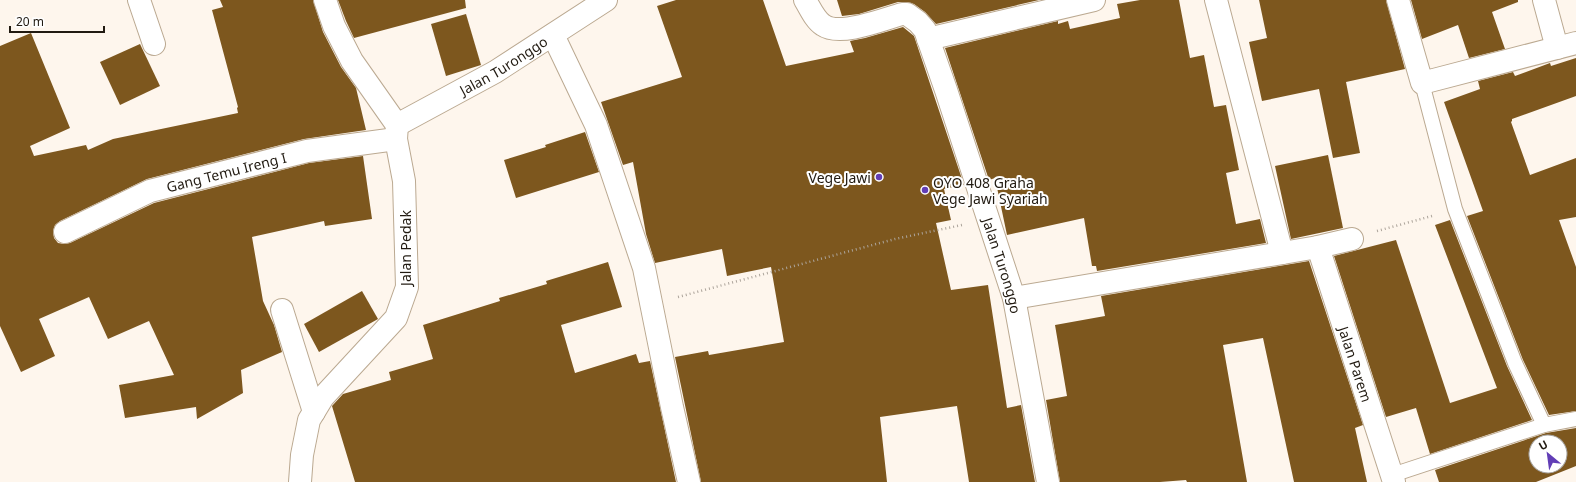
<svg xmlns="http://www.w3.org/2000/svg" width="1576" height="482" font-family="'Noto Sans',sans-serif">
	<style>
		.building { fill: #7d571e; fill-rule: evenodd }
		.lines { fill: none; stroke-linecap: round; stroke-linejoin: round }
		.service-casing { stroke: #bba991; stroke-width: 16 }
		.minor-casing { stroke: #bba991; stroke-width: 24 }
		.path { stroke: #aca49b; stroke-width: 2.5; stroke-dasharray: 1 3; stroke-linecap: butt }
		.service { stroke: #fff; stroke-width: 14 }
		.minor { stroke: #fff; stroke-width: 22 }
		.poi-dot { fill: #623eb6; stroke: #fff; stroke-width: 1.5 }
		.labels { text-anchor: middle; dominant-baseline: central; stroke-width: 4; stroke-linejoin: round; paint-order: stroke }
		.street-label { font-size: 14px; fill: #211a11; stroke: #fff }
		.poi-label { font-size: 14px; fill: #211a11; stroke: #fff; text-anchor: end }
	</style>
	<rect width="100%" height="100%" fill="#fef6ed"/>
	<g class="building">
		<path d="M 220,0 L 313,0 L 323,32 L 341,67 L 356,88 L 366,130 L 304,139 L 147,179 L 60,221 L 55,225 L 53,231 L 54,238 L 58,243 L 64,244 L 70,243 L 154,203 L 309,163 L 363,156 L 372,219 L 325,226 L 324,221 L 252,237 L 263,301 L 274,325 L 282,352 L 241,370 L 243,393 L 197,419 L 196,407 L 125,418 L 119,385 L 174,375 L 149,321 L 108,339 L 89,297 L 39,319 L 55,356 L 21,372 L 0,326 L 0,46 L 31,33 L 70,128 L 30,146 L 34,156 L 86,145 L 88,150 L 113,139 L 238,113 L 237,108 L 238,107 L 212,10 L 223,7 Z"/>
		<path d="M 338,0 L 465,0 L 466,8 L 354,38 L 346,21 Z"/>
		<path d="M 676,0 L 763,0 L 786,66 L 854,52 L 850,41 L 865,38 L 903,27 L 914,36 L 964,185 L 944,189 L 951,220 L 936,223 L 951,290 L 988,285 L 1007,408 L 1021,405 L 1035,482 L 969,482 L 957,406 L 880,417 L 887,482 L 701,482 L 675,357 L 708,351 L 709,355 L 784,342 L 771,267 L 727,276 L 722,249 L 655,263 L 646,234 L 633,162 L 623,165 L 601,102 L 682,77 L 657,6 Z"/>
		<path d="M 837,0 L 1039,0 L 936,24 L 925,12 L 914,4 L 907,2 L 898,2 L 859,14 L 842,16 Z"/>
		<path d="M 1140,0 L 1179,0 L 1190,58 L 1204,55 L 1214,107 L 1226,105 L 1239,170 L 1226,173 L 1236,224 L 1260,219 L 1266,243 L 1097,271 L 1096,266 L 1092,266 L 1084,218 L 1007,235 L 995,178 L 989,180 L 945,48 L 1058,21 L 1058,24 L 1068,21 L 1070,29 L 1120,18 L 1117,4 Z"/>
		<path d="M 1259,0 L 1386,0 L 1405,69 L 1346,82 L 1360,153 L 1333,158 L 1319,89 L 1262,101 L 1249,42 L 1267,38 Z"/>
		<path d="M 1411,0 L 1518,0 L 1518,2 L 1492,12 L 1505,49 L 1469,58 L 1458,25 L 1422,39 Z"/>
		<path d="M 466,14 L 481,65 L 446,76 L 431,24 Z"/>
		<path d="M 140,44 L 160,86 L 120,105 L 100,62 Z"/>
		<path d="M 1576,58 L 1576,96 L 1512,119 L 1512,121 L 1511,122 L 1530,175 L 1576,158 L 1576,217 L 1559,220 L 1576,267 L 1576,411 L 1549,415 L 1523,360 L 1467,216 L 1483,211 L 1444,102 L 1480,89 L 1478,81 L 1513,72 L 1515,76 L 1550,63 L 1551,66 Z"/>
		<path d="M 585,132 L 599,172 L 516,198 L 504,160 L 546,147 L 545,145 Z"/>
		<path d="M 1328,155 L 1343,228 L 1291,239 L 1275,166 Z"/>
		<path d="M 1450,220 L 1507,366 L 1532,420 L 1430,454 L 1416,408 L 1386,417 L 1334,256 L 1396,240 L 1450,403 L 1497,388 L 1435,225 Z"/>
		<path d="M 1309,261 L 1363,425 L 1355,428 L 1367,482 L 1294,482 L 1263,338 L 1223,345 L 1247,482 L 1187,482 L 1186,480 L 1160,482 L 1060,482 L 1046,400 L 1067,396 L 1055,325 L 1105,316 L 1101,296 Z"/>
		<path d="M 608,262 L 622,307 L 561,325 L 575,373 L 636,354 L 639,363 L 650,361 L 676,482 L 355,482 L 332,406 L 343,394 L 391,380 L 389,372 L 433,359 L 423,325 L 500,301 L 499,298 L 547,284 L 546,281 Z"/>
		<path d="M 362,291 L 378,319 L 319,352 L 304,324 Z"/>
		<path d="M 1576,428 L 1576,466 L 1536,482 L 1439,482 L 1435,470 L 1546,433 ZM 1536,442 L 1560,442 L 1560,466 L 1536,466 Z"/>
	</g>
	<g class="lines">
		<defs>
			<g id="service">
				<path d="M 1422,83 L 1455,209 L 1515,363 L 1544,425"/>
				<path d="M 1392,475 L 1544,425 L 1576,419"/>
			</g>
			<g id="minor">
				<path d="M 139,0 L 154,44"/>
				<path id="s1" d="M 805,0 C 810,8 815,20 823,25 C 840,37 884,19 902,14 L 907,14 L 918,22 L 925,30 L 946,90 L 1014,298 L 1048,482"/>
				<path d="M 1216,0 L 1282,253"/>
				<path d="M 1398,0 L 1422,83 L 1576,43"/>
				<path d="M 1544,0 L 1557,48"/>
				<path d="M 553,35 L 596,125 L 644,268 L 672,407 L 689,482"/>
				<path d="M 928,39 L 1094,0"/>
				<path id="s2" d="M 397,125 L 495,72 L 606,0"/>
				<path id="s3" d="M 65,232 L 150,191 L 307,151 L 396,139"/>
				<path id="s4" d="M 1318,247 L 1394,482"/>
				<path d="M 1014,298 L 1318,247 L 1352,239"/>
				<path d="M 282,310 L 314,412"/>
				<path d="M 300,482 L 302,455 L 309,420 L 323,397 L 396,318 L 407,287 L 404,181 L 396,139 L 397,125 L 352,61 L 334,26 L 325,0"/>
			</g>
		</defs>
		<use href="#service" class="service-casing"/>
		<use href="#minor" class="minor-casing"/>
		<g class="path">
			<path d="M 1377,231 L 1432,216"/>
			<path d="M 678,297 L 895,239 L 962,225"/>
		</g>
		<use href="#service" class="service"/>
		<use href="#minor" class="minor"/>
	</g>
	<g class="poi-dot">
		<circle cx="879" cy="177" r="4"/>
		<circle cx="925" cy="190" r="4"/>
	</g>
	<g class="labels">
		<g class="street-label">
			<text stroke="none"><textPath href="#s2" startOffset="122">Jalan Turonggo</textPath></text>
			<text stroke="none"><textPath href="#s3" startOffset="173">Gang Temu Ireng I</textPath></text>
			<text transform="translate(405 248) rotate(-90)">Jalan Pedak</text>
			<text stroke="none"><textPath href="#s1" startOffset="390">Jalan Turonggo</textPath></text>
			<text stroke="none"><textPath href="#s4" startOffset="123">Jalan Parem</textPath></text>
		</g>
		<g class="poi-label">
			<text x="871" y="177">Vege Jawi</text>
			<text x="933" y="182" text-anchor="start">OYO 408 Graha<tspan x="933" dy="16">Vege Jawi Syariah</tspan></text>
		</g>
	</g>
	<g transform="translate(1548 454) rotate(331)"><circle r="19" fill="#ffffff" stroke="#a6a3a0"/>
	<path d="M0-3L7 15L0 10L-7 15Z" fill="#623eb6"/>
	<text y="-6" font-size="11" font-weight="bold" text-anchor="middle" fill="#211a11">U</text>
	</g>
	<path d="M10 26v6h94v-6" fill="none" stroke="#211a11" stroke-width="2"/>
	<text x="16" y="26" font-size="12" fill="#211a11" stroke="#ffffff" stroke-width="3" paint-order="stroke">20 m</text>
</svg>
